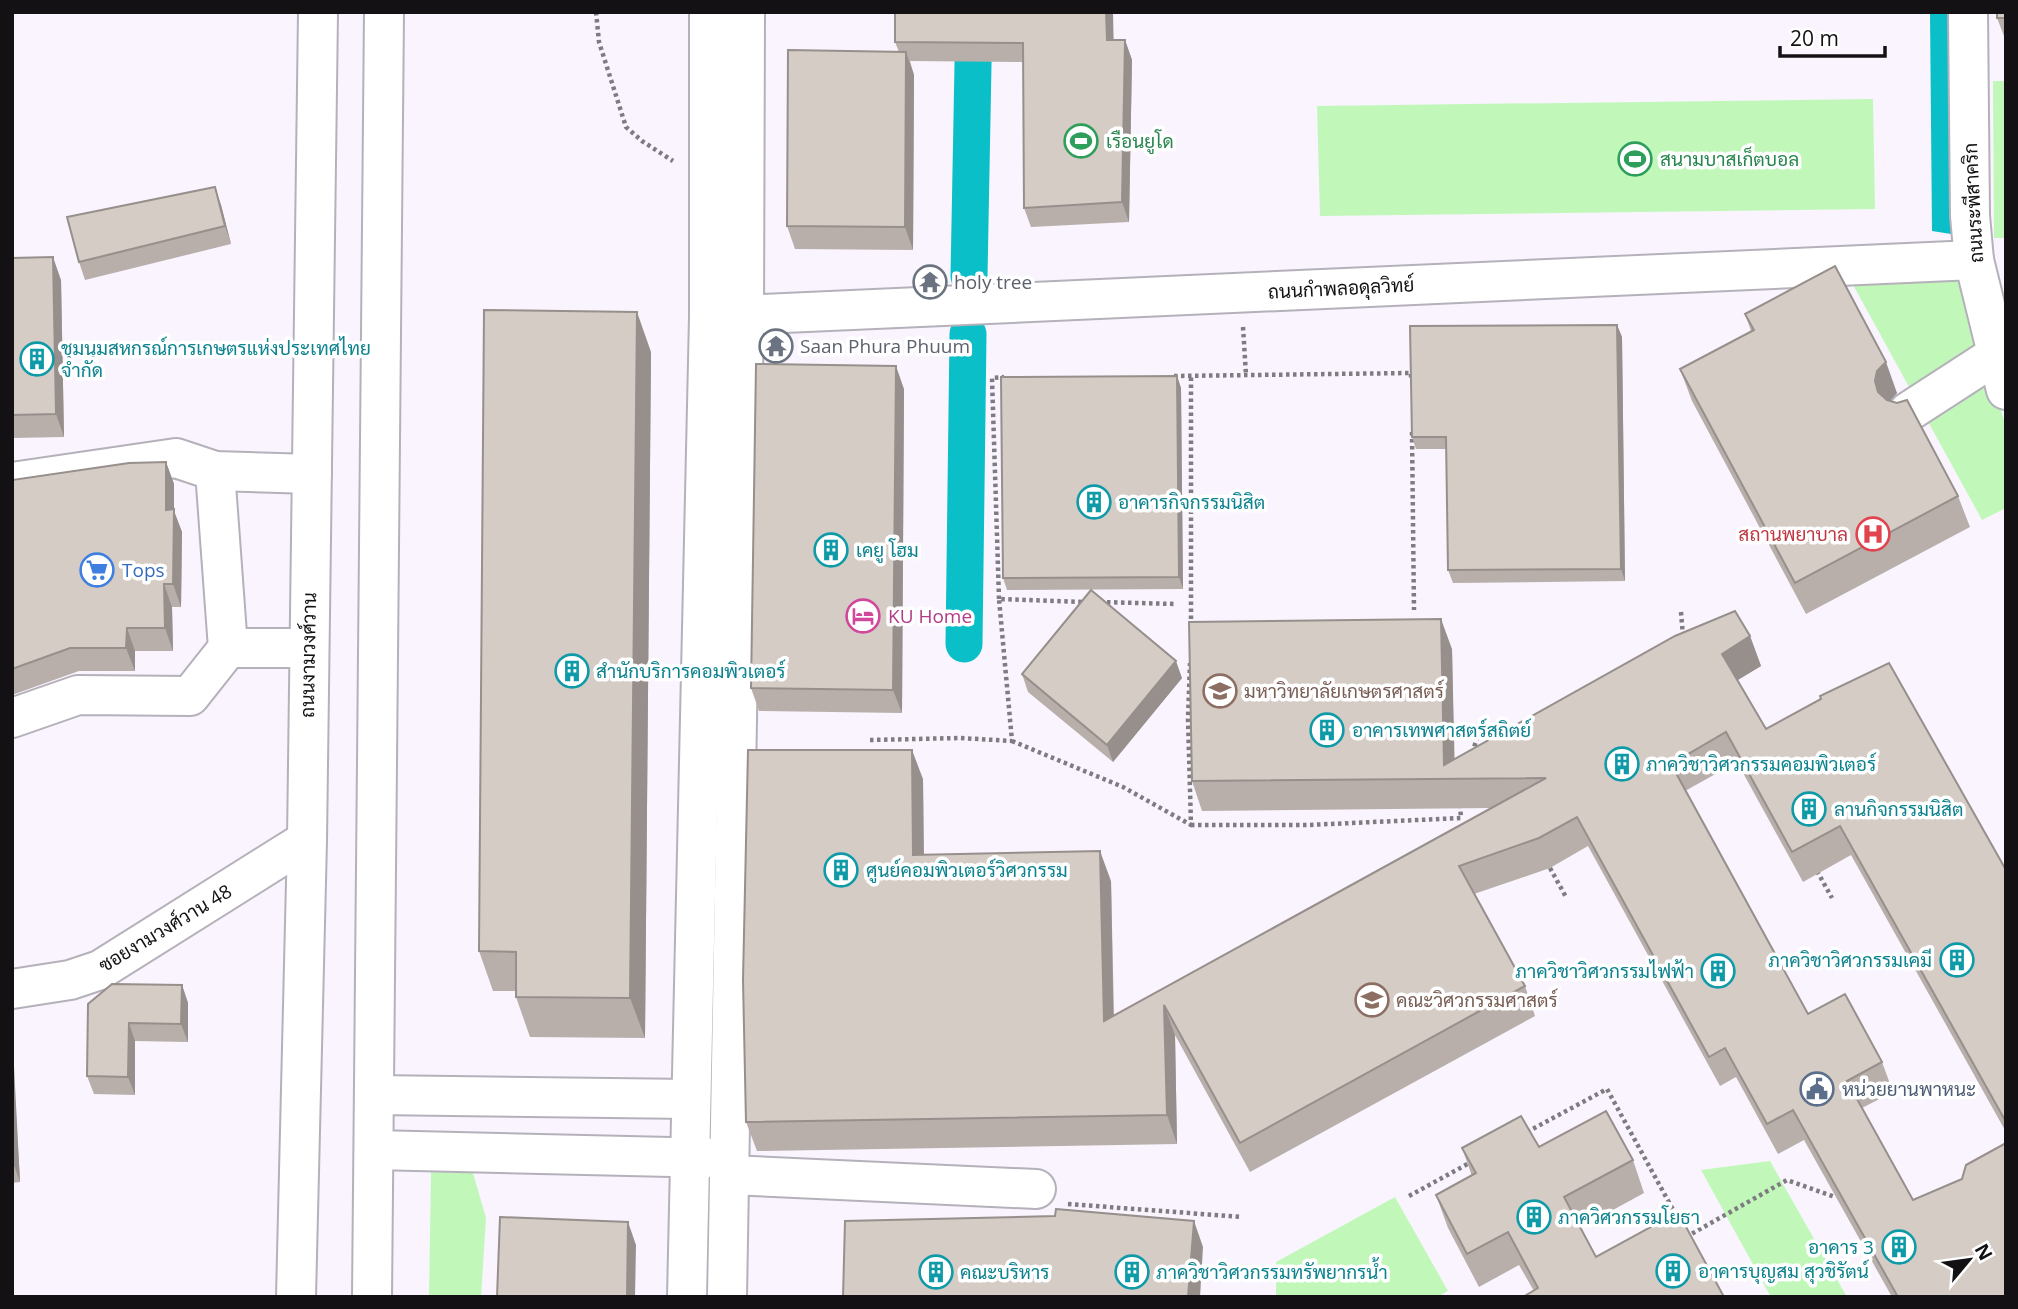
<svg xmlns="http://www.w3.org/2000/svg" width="2018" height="1309" font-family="'Open Sans',Sarabun,sans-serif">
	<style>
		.green { fill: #c1f8ba }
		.water { fill: #0abfc7 }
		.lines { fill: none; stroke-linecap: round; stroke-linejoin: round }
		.canal { stroke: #0abfc7; stroke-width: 37 }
		.minor-casing { stroke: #b5b1ba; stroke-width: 42 }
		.major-casing { stroke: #b5b1ba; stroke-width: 42 }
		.path { stroke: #7e7b81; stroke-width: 4.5; stroke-dasharray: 3.5 3.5; stroke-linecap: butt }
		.minor { stroke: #fff; stroke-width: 38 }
		.major { stroke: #fff; stroke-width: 38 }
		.wall { fill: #b8afaa }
		.shaded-wall { fill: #968f8b }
		.building { fill: #d6ccc6; stroke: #968f8b; stroke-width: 2 }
		.labels { text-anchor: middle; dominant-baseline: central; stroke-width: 7; stroke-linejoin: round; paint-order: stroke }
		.leisure-label { font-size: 19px; fill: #27864d; stroke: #fff; text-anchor: start }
		.street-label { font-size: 19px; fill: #131114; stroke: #fff }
		.worship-label { font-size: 19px; fill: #5b616d; stroke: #fff; text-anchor: start }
		.culture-label { font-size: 19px; fill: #0d838f; stroke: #fff; text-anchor: start }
		.health-label { font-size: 19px; fill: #be3a42; stroke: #fff; text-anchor: end }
		.shop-label { font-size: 19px; fill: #366cbe; stroke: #fff; text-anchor: start }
		.hotel-label { font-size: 19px; fill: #b23c85; stroke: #fff; text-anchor: start }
		.education-label { font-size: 19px; fill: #785e54; stroke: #fff; text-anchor: start }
		.service-label { font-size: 19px; fill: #4e5e75; stroke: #fff; text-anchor: start }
	</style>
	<rect width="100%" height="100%" fill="#f9f4fe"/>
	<g class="green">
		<path d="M 1993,81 L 2006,81 L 2006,238 L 1994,238 Z"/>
		<path d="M 1873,99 L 1875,209 L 1320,216 L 1317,106 Z"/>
		<path d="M 1957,264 L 2006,427 L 2006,508 L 1982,520 L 1846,272 Z"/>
		<path d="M 1770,1161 L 1847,1297 L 1771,1297 L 1701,1170 Z"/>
		<path d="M 431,1172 L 473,1173 L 486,1218 L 481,1297 L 429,1297 Z"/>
		<path d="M 1395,1197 L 1448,1291 L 1437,1297 L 1276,1297 L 1276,1262 Z"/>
	</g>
	<path class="water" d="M 1930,12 L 1949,12 L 1951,234 L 1932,231 Z"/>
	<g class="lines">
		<g class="canal">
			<path d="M 969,276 L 974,12"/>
			<path d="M 964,644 L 968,334"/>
		</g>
		<defs>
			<g id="minor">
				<path d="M 1968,12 L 1970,216 L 1974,260 L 2006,390"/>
				<path d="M 718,316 L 1974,260"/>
				<path d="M 1908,412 L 1996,355"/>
				<path d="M 12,482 L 176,458 L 215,471 L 312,474"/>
				<path d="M 228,648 L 308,648"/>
				<path d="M 12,718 L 78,695 L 190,696 L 228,648 L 215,471"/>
				<path d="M 12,989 L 70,980 L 100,970 L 307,840"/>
				<path d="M 374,1095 L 691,1099"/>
				<path d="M 374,1150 L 715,1158"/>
				<path d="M 729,1175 L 1036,1189"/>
				<path d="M 687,1297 L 709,317 L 709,12"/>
				<path d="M 727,1297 L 744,315 L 745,12"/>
			</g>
			<g id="major">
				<path d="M 296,1297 L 307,840 L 318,12"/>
				<path d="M 372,1297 L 384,12"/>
			</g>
		</defs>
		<use href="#minor" class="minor-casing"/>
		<use href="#major" class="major-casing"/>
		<g class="path">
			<path d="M 596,12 L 599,42 L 626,127 L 642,141 L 673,161"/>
			<path d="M 1243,327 L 1246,375"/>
			<path d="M 1174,376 L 1411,373 L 1411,378"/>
			<path d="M 1412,432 L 1414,610"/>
			<path d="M 999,599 L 992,378 L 1004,377"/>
			<path d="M 1100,602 L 1175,604"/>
			<path d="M 1681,612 L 1683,637"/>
			<path d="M 1191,626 L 1191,376"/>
			<path d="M 870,740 L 960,738 L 1012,741 L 999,599 L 1084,602"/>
			<path d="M 1012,741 L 1123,787 L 1191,825 L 1188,719 L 1190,663"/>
			<path d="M 1472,753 L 1481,727"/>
			<path d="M 1191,825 L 1308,825 L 1461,818 L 1460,805"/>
			<path d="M 1550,868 L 1566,897"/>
			<path d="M 1817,871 L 1832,898"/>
			<path d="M 1527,1132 L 1607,1089 L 1677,1217"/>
			<path d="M 1409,1196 L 1473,1161"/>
			<path d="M 1068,1204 L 1242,1217"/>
			<path d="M 1686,1237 L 1787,1180 L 1835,1197"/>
		</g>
		<use href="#minor" class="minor"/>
		<use href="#major" class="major"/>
	</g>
	<g class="wall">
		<path d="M 2006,12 L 2006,36 L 2004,36 L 1997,18 Z"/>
		<path d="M 1125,40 L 1132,60 L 1129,222 L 1031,227 L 1024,208 L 1023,62 L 910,61 L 914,75 L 913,250 L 795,249 L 787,226 L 899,52 L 895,42 Z"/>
		<path d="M 221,205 L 231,244 L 85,280 L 79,262 Z"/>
		<path d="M 12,258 L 61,280 L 64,437 L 12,438 Z"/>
		<path d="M 1745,314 L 1897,393 L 1890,401 L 1958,496 L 1970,527 L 1806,614 L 1692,401 L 1680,369 L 1751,331 Z"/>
		<path d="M 1617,325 L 1622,337 L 1625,581 L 1453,583 L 1448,570 L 1447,449 L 1416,449 L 1412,437 Z"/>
		<path d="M 651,352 L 645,1038 L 530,1037 L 516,997 L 516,991 L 493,991 L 479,951 Z"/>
		<path d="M 1177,376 L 1181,388 L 1183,589 L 1007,590 L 1003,578 Z"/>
		<path d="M 904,389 L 902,713 L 759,711 L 751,688 Z"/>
		<path d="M 166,462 L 174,484 L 174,511 L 182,532 L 181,607 L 172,607 L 173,651 L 135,651 L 135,671 L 79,671 L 12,695 L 12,480 Z"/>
		<path d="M 1750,636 L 1761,666 L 1737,680 L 1766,729 L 2006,870 L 2006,1132 L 1851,855 L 1803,882 L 1737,762 L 1685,791 L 1808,1014 L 1882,1062 L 1893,1092 L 1862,1108 L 1913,1200 L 2006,1297 L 1892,1297 L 1804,1140 L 1778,1154 L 1736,1077 L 1720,1086 L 1588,846 L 1550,868 L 1474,894 L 1525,986 L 1535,1016 L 1250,1172 L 1175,1035 L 1177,1144 L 757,1151 L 746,1122 L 923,779 L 924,855 L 1111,881 L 1114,1015 L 1491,808 L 1202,811 L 1192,781 L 1452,649 L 1454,760 Z"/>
		<path d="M 1022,674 L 1182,678 L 1113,762 L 1028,692 Z"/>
		<path d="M 182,985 L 188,1003 L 188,1042 L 135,1041 L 135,1095 L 94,1094 L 87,1076 L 88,1004 Z"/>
		<path d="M 12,1045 L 20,1182 L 12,1183 Z"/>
		<path d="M 1539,1147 L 1633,1160 L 1644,1193 L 1580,1228 L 1596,1257 L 1534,1291 L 1519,1265 L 1479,1287 L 1448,1228 L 1436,1195 L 1472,1176 L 1462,1148 Z"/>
	</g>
	<g class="shaded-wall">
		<path d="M 1106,12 L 1113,12 L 1114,60 L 1107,40 Z"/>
		<path d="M 1125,40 L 1132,60 L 1129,222 L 1122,202 Z"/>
		<path d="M 906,52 L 914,75 L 913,250 L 905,227 Z"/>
		<path d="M 215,187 L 221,205 L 231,244 L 225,226 Z"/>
		<path d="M 53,257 L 61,280 L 64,437 L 56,414 Z"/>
		<path d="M 637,312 L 651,352 L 645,1038 L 630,998 Z"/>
		<path d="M 1617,325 L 1622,337 L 1625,581 L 1621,569 Z"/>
		<path d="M 1886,362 L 1897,393 L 1888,403 L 1878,392 L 1875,381 L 1877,371 Z"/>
		<path d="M 896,366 L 904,389 L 902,713 L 893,690 Z"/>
		<path d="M 1177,376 L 1181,388 L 1183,589 L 1179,577 Z"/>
		<path d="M 166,462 L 174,484 L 174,511 L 182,532 L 181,607 L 173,584 L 166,510 Z"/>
		<path d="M 164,584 L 172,607 L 173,651 L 165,628 Z"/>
		<path d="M 1441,619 L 1452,649 L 1455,779 L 1444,765 Z"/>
		<path d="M 127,628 L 135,651 L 135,671 L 126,648 Z"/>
		<path d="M 1750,636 L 1761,666 L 1733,683 L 1722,654 Z"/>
		<path d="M 1176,661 L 1182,678 L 1113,762 L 1107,745 Z"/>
		<path d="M 912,750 L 923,779 L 924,885 L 913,855 Z"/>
		<path d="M 1100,851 L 1111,881 L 1114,1050 L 1104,1021 Z"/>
		<path d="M 182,985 L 188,1003 L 188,1042 L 181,1024 Z"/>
		<path d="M 1164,1005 L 1175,1035 L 1177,1144 L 1167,1115 Z"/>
		<path d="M 129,1023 L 135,1041 L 135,1095 L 128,1077 Z"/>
		<path d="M 12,1045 L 13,1047 L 20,1182 L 14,1165 L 12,1134 Z"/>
		<path d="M 1194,1221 L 1203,1247 L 1200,1297 L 1188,1297 Z"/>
		<path d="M 628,1222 L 636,1245 L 635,1297 L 627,1297 Z"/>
	</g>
	<g class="building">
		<path d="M 895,12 L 1106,12 L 1107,40 L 1125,40 L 1122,202 L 1024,208 L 1023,43 L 895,42 Z"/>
		<rect x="1997" y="12" width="9" height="6"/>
		<path d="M 788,50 L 906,52 L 905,227 L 787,226 Z"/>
		<path d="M 215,187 L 225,226 L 79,262 L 67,217 Z"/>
		<path d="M 53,257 L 56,414 L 12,415 L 12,258 Z"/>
		<path d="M 1835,266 L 1886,362 L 1877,371 L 1875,381 L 1878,392 L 1887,400 L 1897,403 L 1907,400 L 1958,496 L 1795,583 L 1680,369 L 1754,330 L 1745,314 Z"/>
		<path d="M 484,310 L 637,312 L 630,998 L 516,997 L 516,952 L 479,951 Z"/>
		<path d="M 1617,325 L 1621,569 L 1448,570 L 1446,437 L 1412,437 L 1410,326 Z"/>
		<path d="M 756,364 L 896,366 L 893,690 L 751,688 Z"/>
		<path d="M 1177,376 L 1179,577 L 1003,578 L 1001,377 Z"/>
		<path d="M 166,462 L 166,510 L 174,509 L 173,584 L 164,584 L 165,628 L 127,628 L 126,648 L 70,648 L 12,669 L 12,480 L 129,463 Z"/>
		<path d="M 1091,590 L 1176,661 L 1107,745 L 1022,674 Z"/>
		<path d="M 1735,611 L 1750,636 L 1722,654 L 1766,729 L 1821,699 L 1820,696 L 1889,663 L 2006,870 L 2006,1122 L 1840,826 L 1792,852 L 1726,732 L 1671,764 L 1808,1014 L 1845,994 L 1882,1062 L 1847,1081 L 1913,1200 L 1962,1179 L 1966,1165 L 2006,1143 L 2006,1297 L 1898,1297 L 1793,1110 L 1767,1124 L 1725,1048 L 1709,1057 L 1577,817 L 1539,838 L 1459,866 L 1525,986 L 1240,1143 L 1164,1005 L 1167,1115 L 746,1122 L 743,980 L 748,750 L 912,750 L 913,855 L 1100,851 L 1104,1021 L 1546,778 L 1192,781 L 1189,622 L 1441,619 L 1444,765 L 1675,636 Z"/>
		<path d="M 112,984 L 182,985 L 181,1024 L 129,1023 L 128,1077 L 87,1076 L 88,1004 Z"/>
		<path d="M 1606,1111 L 1633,1160 L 1564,1197 L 1596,1257 L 1678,1212 L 1724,1297 L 1523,1297 L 1538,1288 L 1508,1232 L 1467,1254 L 1436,1195 L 1476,1173 L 1462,1148 L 1521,1116 L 1539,1147 Z"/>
		<path d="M 12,1134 L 14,1165 L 12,1165 Z"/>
		<path d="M 1056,1209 L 1194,1221 L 1188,1297 L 843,1297 L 845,1221 L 1055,1216 Z"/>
		<path d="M 500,1217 L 628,1222 L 627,1297 L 497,1297 Z"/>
	</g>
	<defs>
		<symbol id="stadium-ring" viewBox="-11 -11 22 22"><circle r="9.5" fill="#fff" stroke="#2e9e5b" stroke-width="1.5"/><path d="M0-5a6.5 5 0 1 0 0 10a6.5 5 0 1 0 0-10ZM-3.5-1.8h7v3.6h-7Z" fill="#2e9e5b"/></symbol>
		<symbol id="temple-ring" viewBox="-11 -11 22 22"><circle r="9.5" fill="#fff" stroke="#6b7280" stroke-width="1.5"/><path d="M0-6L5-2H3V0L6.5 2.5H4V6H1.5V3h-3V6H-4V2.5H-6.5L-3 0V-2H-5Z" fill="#6b7280"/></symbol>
		<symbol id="building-ring" viewBox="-11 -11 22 22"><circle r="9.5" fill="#fff" stroke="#0f9aa8" stroke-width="1.5"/><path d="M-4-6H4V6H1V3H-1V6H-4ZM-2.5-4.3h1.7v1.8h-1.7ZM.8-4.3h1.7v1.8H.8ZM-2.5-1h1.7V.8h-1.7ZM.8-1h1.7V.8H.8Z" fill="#0f9aa8"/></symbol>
		<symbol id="hospital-ring" viewBox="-11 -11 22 22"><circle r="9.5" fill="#fff" stroke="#e0444e" stroke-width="1.5"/><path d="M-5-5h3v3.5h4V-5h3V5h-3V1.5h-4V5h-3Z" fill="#e0444e"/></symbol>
		<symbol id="supermarket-ring" viewBox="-11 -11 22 22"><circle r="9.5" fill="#fff" stroke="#3f7fe0" stroke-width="1.5"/><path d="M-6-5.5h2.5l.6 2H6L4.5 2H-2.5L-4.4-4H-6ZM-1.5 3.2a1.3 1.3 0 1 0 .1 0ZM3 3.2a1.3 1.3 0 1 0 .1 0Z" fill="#3f7fe0"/></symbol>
		<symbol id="hotel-ring" viewBox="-11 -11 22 22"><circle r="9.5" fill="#fff" stroke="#d1479c" stroke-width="1.5"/><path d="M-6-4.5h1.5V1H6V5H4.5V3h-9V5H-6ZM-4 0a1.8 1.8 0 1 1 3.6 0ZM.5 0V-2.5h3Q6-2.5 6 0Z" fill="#d1479c"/></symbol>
		<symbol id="university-ring" viewBox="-11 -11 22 22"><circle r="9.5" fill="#fff" stroke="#8d6e63" stroke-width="1.5"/><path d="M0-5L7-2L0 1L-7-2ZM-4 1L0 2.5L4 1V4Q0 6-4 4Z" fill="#8d6e63"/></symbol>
		<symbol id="civic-ring" viewBox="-11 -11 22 22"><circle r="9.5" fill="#fff" stroke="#5c6f8a" stroke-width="1.5"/><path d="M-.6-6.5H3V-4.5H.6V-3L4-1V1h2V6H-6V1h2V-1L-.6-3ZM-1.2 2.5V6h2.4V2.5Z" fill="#5c6f8a"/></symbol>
	</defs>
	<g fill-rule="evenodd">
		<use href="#stadium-ring" x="1062" y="122" width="38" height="38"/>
		<use href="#stadium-ring" x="1616" y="140" width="38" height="38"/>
		<use href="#temple-ring" x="911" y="263" width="38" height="38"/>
		<use href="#temple-ring" x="757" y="327" width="38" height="38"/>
		<use href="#building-ring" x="18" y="340" width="38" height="38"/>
		<use href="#building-ring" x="1075" y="483" width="38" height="38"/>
		<use href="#hospital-ring" x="1854" y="515" width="38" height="38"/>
		<use href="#building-ring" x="812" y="531" width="38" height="38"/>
		<use href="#supermarket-ring" x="78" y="551" width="38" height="38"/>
		<use href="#hotel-ring" x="844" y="597" width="38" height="38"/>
		<use href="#building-ring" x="553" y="652" width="38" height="38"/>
		<use href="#university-ring" x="1201" y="672" width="38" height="38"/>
		<use href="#building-ring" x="1308" y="711" width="38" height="38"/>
		<use href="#building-ring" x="1603" y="745" width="38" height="38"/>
		<use href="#building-ring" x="1790" y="790" width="38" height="38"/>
		<use href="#building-ring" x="822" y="851" width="38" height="38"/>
		<use href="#building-ring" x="1938" y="941" width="38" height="38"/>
		<use href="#building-ring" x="1699" y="952" width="38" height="38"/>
		<use href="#university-ring" x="1353" y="981" width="38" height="38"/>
		<use href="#civic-ring" x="1798" y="1070" width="38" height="38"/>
		<use href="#building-ring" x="1515" y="1198" width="38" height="38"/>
		<use href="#building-ring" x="1880" y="1228" width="38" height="38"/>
		<use href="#building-ring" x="1654" y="1252" width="38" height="38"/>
		<use href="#building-ring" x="917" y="1253" width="38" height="38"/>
		<use href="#building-ring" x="1113" y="1253" width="38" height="38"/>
	</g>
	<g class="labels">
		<g class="leisure-label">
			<text x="1106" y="141">เรือนยูโด</text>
			<text x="1660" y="159">สนามบาสเก็ตบอล</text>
		</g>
		<g class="street-label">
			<text transform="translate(1973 203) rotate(-93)">ถนนระพีสาคริก</text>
			<text transform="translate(1341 288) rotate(-3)">ถนนกำพลอดุลวิทย์</text>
			<text transform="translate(308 655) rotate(-89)">ถนนงามวงศ์วาน</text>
			<text transform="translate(165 928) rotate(-31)">ซอยงามวงศ์วาน 48</text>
		</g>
		<g class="worship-label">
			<text x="954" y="282">holy tree</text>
			<text x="800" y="346">Saan Phura Phuum</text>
		</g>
		<g class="culture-label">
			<text x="61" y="348">ชุมนุมสหกรณ์การเกษตรแห่งประเทศไทย<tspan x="61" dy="22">จำกัด</tspan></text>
			<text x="1118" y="502">อาคารกิจกรรมนิสิต</text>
			<text x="856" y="550">เคยู โฮม</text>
			<text x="596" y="671">สำนักบริการคอมพิวเตอร์</text>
			<text x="1352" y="730">อาคารเทพศาสตร์สถิตย์</text>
			<text x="1646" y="764">ภาควิชาวิศวกรรมคอมพิวเตอร์</text>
			<text x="1834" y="809">ลานกิจกรรมนิสิต</text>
			<text x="866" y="870">ศูนย์คอมพิวเตอร์วิศวกรรม</text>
			<text x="1932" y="960" text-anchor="end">ภาควิชาวิศวกรรมเคมี</text>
			<text x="1694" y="971" text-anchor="end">ภาควิชาวิศวกรรมไฟฟ้า</text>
			<text x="1558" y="1217">ภาควิศวกรรมโยธา</text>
			<text x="1874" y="1247" text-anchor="end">อาคาร 3</text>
			<text x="1698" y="1271">อาคารบุญสม สุวชิรัตน์</text>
			<text x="960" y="1272">คณะบริหาร</text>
			<text x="1156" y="1272">ภาควิชาวิศวกรรมทรัพยากรน้ำ</text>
		</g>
		<g class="health-label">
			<text x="1848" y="534">สถานพยาบาล</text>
		</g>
		<g class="shop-label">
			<text x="122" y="570">Tops</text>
		</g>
		<g class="hotel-label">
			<text x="888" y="616">KU Home</text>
		</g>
		<g class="education-label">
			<text x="1244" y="691">มหาวิทยาลัยเกษตรศาสตร์</text>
			<text x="1396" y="1000">คณะวิศวกรรมศาสตร์</text>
		</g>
		<g class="service-label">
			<text x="1842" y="1089">หน่วยยานพาหนะ</text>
		</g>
	</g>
	<rect width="2018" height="1309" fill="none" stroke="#131114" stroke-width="28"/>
	<g transform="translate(1969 1260) rotate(61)" stroke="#ffffff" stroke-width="5" paint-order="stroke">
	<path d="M0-5L12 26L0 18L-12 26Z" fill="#131114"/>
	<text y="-10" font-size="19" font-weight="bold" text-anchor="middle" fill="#131114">N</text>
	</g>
	<path d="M1780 46v10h105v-10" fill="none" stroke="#131114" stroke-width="3.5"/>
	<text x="1790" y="46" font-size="21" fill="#131114" stroke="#ffffff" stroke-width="5" paint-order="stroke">20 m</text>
</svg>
